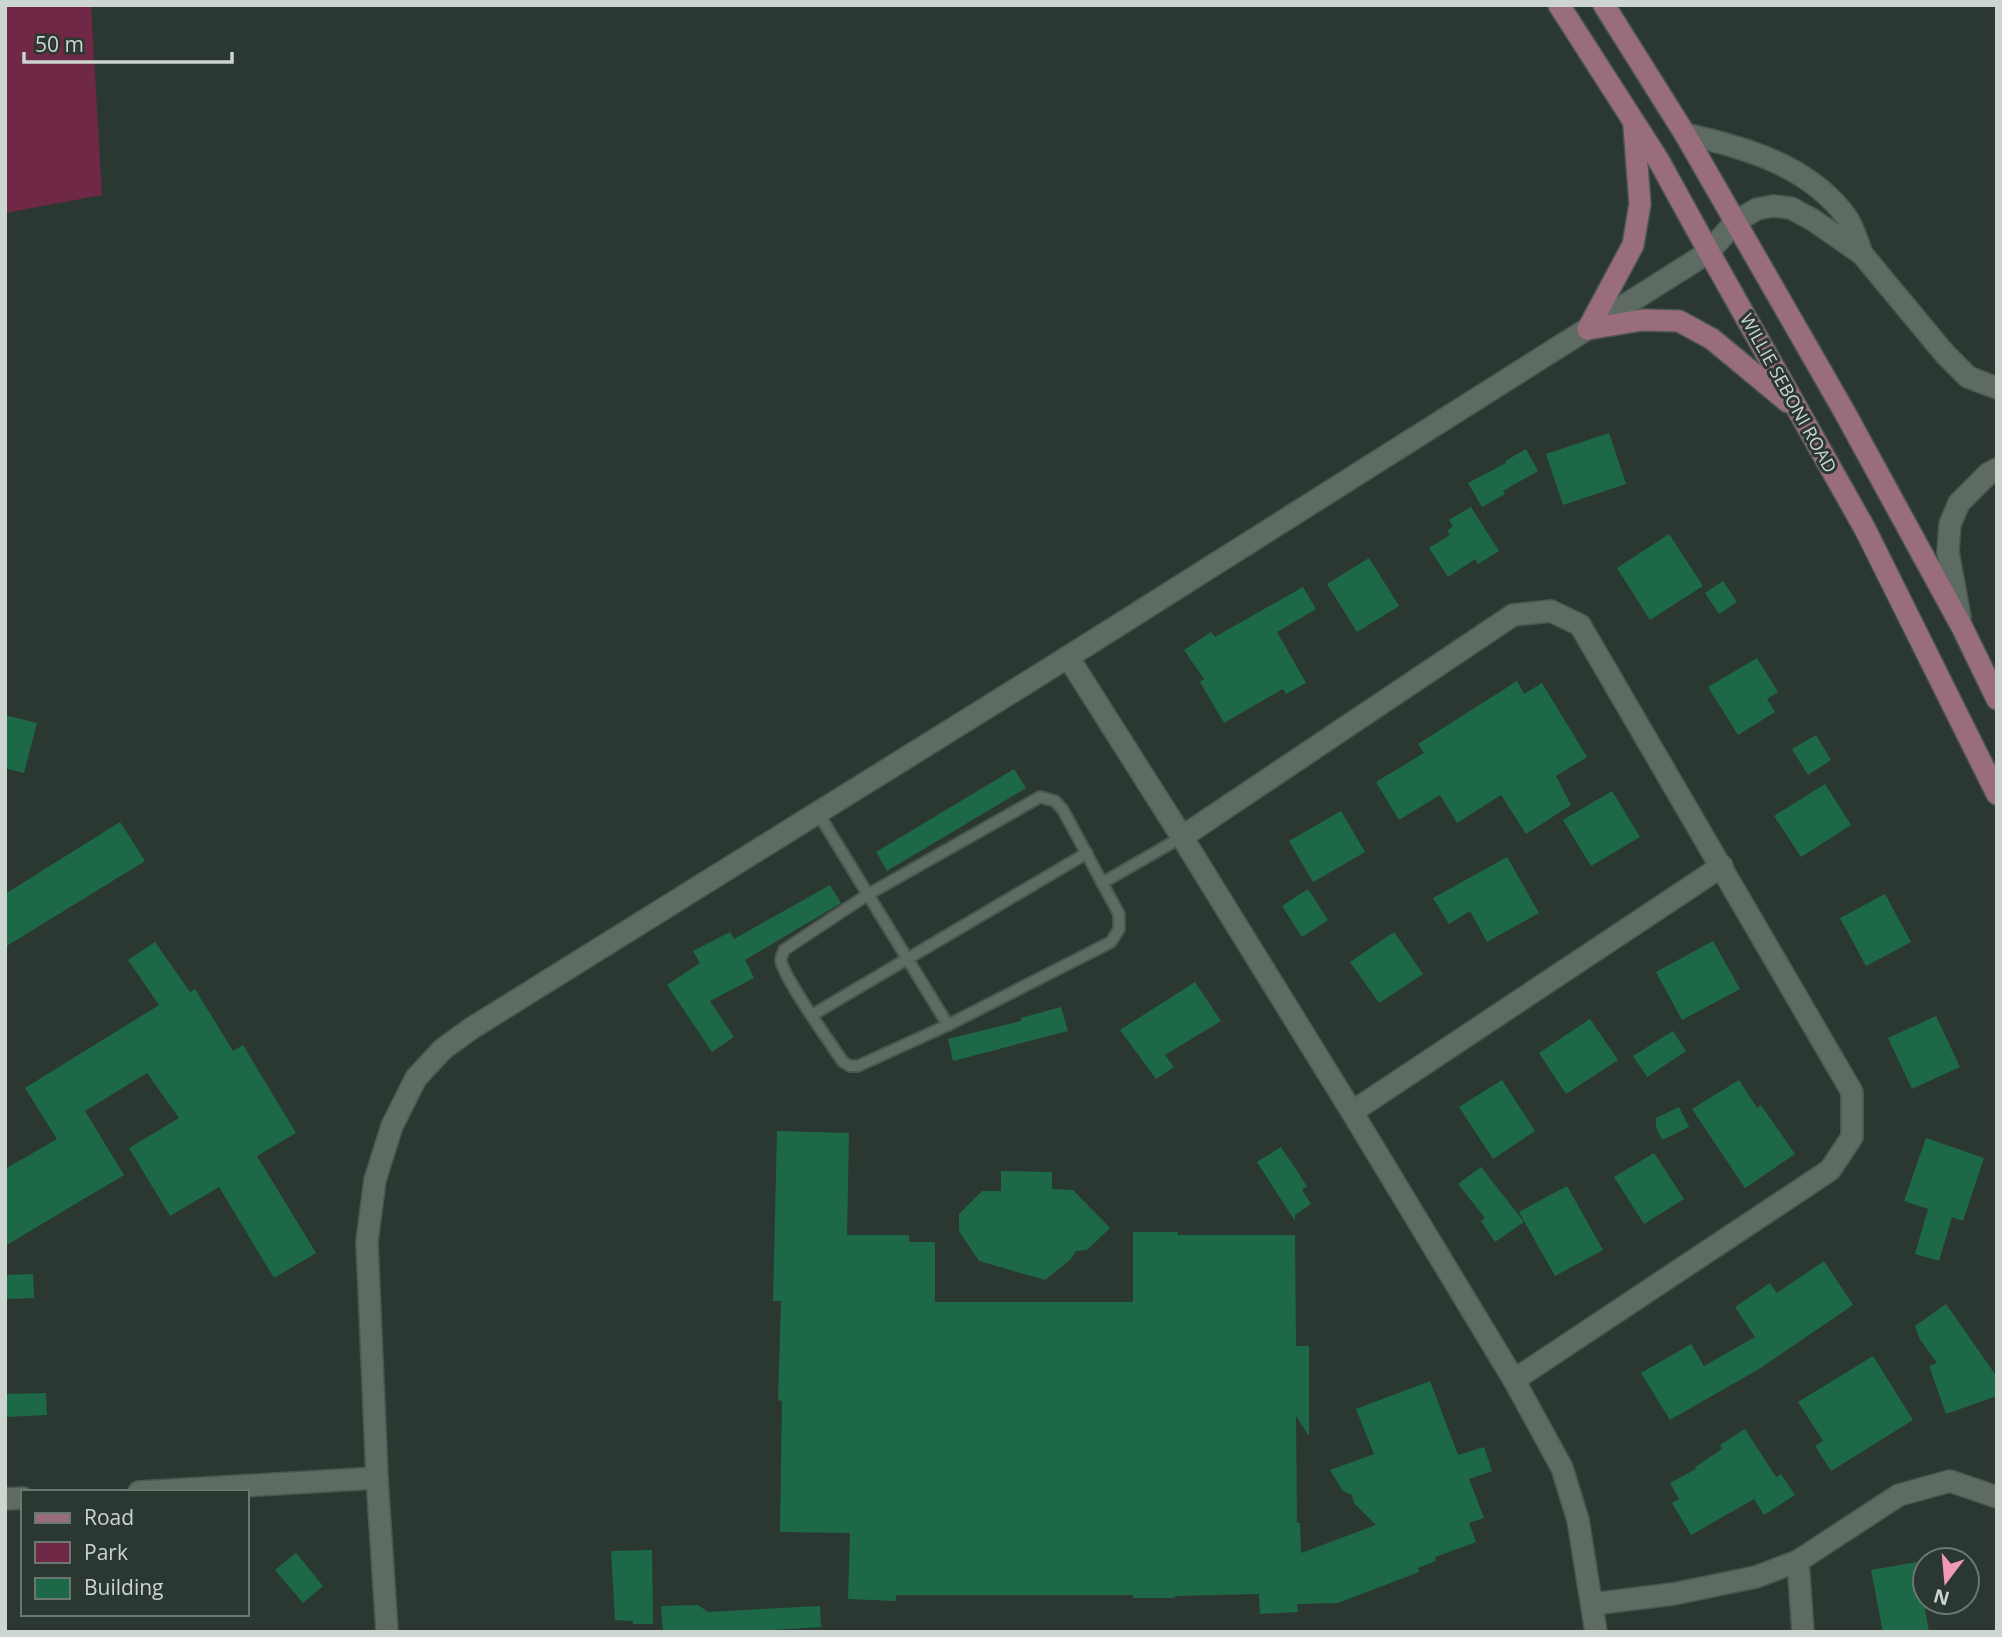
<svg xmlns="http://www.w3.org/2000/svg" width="2002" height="1637" font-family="'Open Sans',sans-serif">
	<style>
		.green { fill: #6f2845 }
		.building { fill: #1d6947 }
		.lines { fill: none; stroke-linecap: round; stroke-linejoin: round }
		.service-casing { stroke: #4a5650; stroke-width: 14 }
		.minor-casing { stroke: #4a5650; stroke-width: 24 }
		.primary-casing { stroke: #4a5650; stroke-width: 24 }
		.service { stroke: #5d6b63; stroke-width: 10 }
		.minor { stroke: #5d6b63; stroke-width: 21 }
		.primary { stroke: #9a6d7c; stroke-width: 21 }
		.labels { text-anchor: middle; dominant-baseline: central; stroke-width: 6; stroke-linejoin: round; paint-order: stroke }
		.street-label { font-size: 18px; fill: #ccd5d0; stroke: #2b3831 }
	</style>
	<rect width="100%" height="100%" fill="#2b3831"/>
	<path class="green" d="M 5,5 L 91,5 L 102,195 L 5,213 Z"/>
	<g class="building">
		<path d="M 1609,433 L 1626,484 L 1563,505 L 1546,454 Z"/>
		<path d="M 1526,449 L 1538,471 L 1503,491 L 1505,494 L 1482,507 L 1468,483 L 1506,463 L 1505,461 Z"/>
		<path d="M 1471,507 L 1499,551 L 1478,564 L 1475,559 L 1448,577 L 1429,548 L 1450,535 L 1447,531 L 1453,526 L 1449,520 Z"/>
		<path d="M 1669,534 L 1703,586 L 1650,620 L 1617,568 Z"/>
		<path d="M 1369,558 L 1399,606 L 1357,632 L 1327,584 Z"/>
		<path d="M 1723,581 L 1737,602 L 1719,614 L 1705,593 Z"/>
		<path d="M 1303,587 L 1316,609 L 1277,632 L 1306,683 L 1286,694 L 1283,689 L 1224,723 L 1200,682 L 1204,679 L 1184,650 L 1211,632 L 1215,637 Z"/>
		<path d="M 1757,658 L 1778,692 L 1767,699 L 1775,712 L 1738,735 L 1708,687 Z"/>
		<path d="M 1517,681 L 1524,694 L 1542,683 L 1587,757 L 1556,776 L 1571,805 L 1526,834 L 1501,795 L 1457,823 L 1440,795 L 1399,820 L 1376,782 L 1424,753 L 1418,744 Z"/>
		<path d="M 5,715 L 37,723 L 24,773 L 5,768 Z"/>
		<path d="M 1816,735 L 1831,760 L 1808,775 L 1792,749 Z"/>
		<path d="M 1014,769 L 1026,788 L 887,871 L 876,852 Z"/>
		<path d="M 1825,784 L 1851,825 L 1801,857 L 1774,816 Z"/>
		<path d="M 1612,791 L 1640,837 L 1591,866 L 1563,820 Z"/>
		<path d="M 1341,811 L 1365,852 L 1313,882 L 1289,841 Z"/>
		<path d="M 120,822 L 145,861 L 5,947 L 5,894 Z"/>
		<path d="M 1507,857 L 1539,913 L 1487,942 L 1470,911 L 1449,924 L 1433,898 Z"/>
		<path d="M 830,885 L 841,903 L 745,960 L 754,978 L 710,1001 L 734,1037 L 712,1052 L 667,985 L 700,963 L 693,951 L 730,932 L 734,939 Z"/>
		<path d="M 1308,889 L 1328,920 L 1302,937 L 1282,906 Z"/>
		<path d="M 1885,894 L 1911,942 L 1866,966 L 1840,918 Z"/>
		<path d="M 1394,932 L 1423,974 L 1379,1003 L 1350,962 Z"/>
		<path d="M 1713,941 L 1740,989 L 1682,1020 L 1656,972 Z"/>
		<path d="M 155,942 L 190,992 L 195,989 L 233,1051 L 243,1045 L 296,1133 L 257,1156 L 316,1253 L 274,1278 L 219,1187 L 170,1216 L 129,1148 L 179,1118 L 147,1073 L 85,1111 L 124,1175 L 5,1246 L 5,1169 L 57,1139 L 25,1088 L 159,1005 L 128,960 Z"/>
		<path d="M 1195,982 L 1221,1021 L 1165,1055 L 1174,1067 L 1156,1079 L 1120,1030 Z"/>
		<path d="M 1061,1007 L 1068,1031 L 953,1061 L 948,1039 L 1021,1021 L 1021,1018 Z"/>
		<path d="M 1936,1016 L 1960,1067 L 1912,1089 L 1888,1038 Z"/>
		<path d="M 1590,1019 L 1618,1060 L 1566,1094 L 1539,1053 Z"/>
		<path d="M 1673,1031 L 1686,1051 L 1647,1077 L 1633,1056 Z"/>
		<path d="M 1502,1080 L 1535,1131 L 1493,1159 L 1459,1107 Z"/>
		<path d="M 1739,1080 L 1757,1108 L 1761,1105 L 1795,1154 L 1745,1188 L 1692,1109 Z"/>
		<path d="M 1679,1107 L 1689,1127 L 1662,1140 L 1656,1127 L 1656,1118 Z"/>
		<path d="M 777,1131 L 849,1133 L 847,1235 L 909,1235 L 909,1242 L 935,1242 L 935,1302 L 1133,1302 L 1133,1232 L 1178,1232 L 1178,1235 L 1295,1235 L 1296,1346 L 1309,1346 L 1309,1436 L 1296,1416 L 1297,1523 L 1300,1523 L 1301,1553 L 1376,1525 L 1354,1503 L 1352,1495 L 1343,1491 L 1330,1470 L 1374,1454 L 1356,1409 L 1430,1381 L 1458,1455 L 1484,1447 L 1492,1471 L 1469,1479 L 1484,1518 L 1469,1523 L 1476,1542 L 1435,1557 L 1436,1561 L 1418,1568 L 1419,1572 L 1338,1603 L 1297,1604 L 1298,1612 L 1260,1614 L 1259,1594 L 1175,1596 L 1175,1598 L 1133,1598 L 1133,1595 L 896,1595 L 896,1601 L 848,1599 L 850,1533 L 780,1532 L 782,1401 L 778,1400 L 781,1301 L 773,1301 Z"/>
		<path d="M 1926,1138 L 1984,1158 L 1963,1221 L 1952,1217 L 1939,1261 L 1915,1254 L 1928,1209 L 1904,1201 Z"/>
		<path d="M 1281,1147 L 1307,1186 L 1302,1190 L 1311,1204 L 1295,1215 L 1295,1221 L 1257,1162 Z"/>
		<path d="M 1654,1153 L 1684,1199 L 1644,1224 L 1614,1177 Z"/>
		<path d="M 1481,1167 L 1524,1222 L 1495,1242 L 1481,1221 L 1485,1218 L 1458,1184 Z"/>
		<path d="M 1001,1171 L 1052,1172 L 1052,1189 L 1073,1190 L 1110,1228 L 1087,1250 L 1076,1251 L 1070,1260 L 1045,1280 L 979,1261 L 959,1231 L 959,1214 L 982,1191 L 1001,1191 Z"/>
		<path d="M 1567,1186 L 1603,1250 L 1555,1276 L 1519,1212 Z"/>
		<path d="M 1824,1261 L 1853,1305 L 1759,1369 L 1670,1420 L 1641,1373 L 1691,1344 L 1704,1366 L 1755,1337 L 1735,1307 L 1770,1283 L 1777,1293 Z"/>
		<path d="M 33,1274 L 34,1298 L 5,1299 L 5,1275 Z"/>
		<path d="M 1946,1304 L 1997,1377 L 1997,1396 L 1946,1414 L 1929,1366 L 1937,1363 L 1919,1338 L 1915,1326 Z"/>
		<path d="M 1873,1356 L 1913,1420 L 1831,1471 L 1815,1446 L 1823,1441 L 1798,1402 Z"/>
		<path d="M 46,1393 L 47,1415 L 5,1417 L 5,1394 Z"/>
		<path d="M 1745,1429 L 1776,1477 L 1781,1474 L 1795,1495 L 1764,1515 L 1754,1499 L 1691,1535 L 1672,1503 L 1679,1499 L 1670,1483 L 1696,1469 L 1695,1467 L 1722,1449 L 1720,1445 Z"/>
		<path d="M 652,1550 L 653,1624 L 633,1624 L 633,1621 L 615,1620 L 611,1551 Z"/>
		<path d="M 296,1553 L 323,1586 L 303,1603 L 275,1570 Z"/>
		<path d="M 1917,1562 L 1929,1632 L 1883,1632 L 1871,1570 Z"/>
		<path d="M 698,1605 L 708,1612 L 820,1606 L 821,1627 L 734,1632 L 663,1632 L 661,1606 Z"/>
	</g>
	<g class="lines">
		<defs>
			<g id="service">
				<path d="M 1040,797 L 1055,801 L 1063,810 L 1119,914 L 1119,929 L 1111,942 L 948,1025 L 858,1066 L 850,1066 L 843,1062 C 832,1045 782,976 781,960 C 781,956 783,954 784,950 L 867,895 Z"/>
				<path d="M 818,813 L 948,1025"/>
				<path d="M 1102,883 L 1182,837"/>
				<path d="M 812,1015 L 1087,853"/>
			</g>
			<g id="minor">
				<path d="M 1685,134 C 1744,147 1807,165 1845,215 C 1853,225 1857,241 1862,254"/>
				<path d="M 1960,618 L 1948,552 L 1950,524 L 1959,503 L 1988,474 L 1997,469"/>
				<path d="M 1068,657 L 1182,837 L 1352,1112 L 1514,1380 L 1562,1468 L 1578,1520 L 1596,1632"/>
				<path d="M 1182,837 L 1513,615 L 1551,611 L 1580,625 L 1852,1092 L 1852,1137 L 1830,1170 L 1514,1380"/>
				<path d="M 1352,1112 L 1722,866"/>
				<path d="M 139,1492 L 377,1478"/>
				<path d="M 5,1499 L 23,1498"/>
				<path d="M 1798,1561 L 1803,1632"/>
				<path d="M 1593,1604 L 1673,1594 L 1756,1577 L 1798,1561 L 1899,1495 L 1950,1481 L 1997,1497"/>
				<path d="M 387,1632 L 377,1478 L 367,1241 L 375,1180 L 392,1126 L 416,1078 L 443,1049 L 472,1028 L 1068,657 L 1709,252 L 1735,222 L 1757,209 L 1773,206 L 1791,208 L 1813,220 L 1862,254 L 1945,354 L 1968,377 L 1997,388"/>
			</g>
			<g id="primary">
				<path d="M 1559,5 L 1659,161 L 1709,252 L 1865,529 L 1997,794"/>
				<path d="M 1604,5 L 1685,134 L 1844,411 L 1962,627 L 1997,699"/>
				<path d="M 1588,329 L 1642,320 L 1679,321 L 1712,339 L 1788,402"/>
				<path d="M 1588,329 L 1633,245 L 1640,204 L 1634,126"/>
			</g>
		</defs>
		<use href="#service" class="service-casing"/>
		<use href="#minor" class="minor-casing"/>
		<use href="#primary" class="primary-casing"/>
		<use href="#service" class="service"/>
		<use href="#minor" class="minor"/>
		<use href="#primary" class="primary"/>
	</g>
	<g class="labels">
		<g class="street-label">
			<text transform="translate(1789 393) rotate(61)">WILLIE SEBONI ROAD</text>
		</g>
	</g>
	<rect width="2002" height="1637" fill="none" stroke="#ccd5d0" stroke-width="14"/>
	<rect x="21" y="1490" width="228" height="126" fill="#2b3831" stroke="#6b7771" stroke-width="2"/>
	<rect x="35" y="1513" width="35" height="10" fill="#9a6d7c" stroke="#6b7771" stroke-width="2"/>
	<text x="84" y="1525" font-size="21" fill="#ccd5d0">Road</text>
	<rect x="35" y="1542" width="35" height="21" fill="#6f2845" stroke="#6b7771" stroke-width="2"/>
	<text x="84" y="1560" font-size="21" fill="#ccd5d0">Park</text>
	<rect x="35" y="1578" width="35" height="21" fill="#1d6947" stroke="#6b7771" stroke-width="2"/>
	<text x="84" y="1595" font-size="21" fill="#ccd5d0">Building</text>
	<g transform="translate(1946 1581) rotate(196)"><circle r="33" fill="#2b3831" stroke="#6b7771" stroke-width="2"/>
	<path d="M0-5L12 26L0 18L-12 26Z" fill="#f09ab7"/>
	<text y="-10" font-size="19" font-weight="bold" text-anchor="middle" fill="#ccd5d0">N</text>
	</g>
	<path d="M24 52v10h208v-10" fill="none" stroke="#ccd5d0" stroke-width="3.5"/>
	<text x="35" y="52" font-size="21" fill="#ccd5d0" stroke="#2b3831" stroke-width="5" paint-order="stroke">50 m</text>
</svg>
